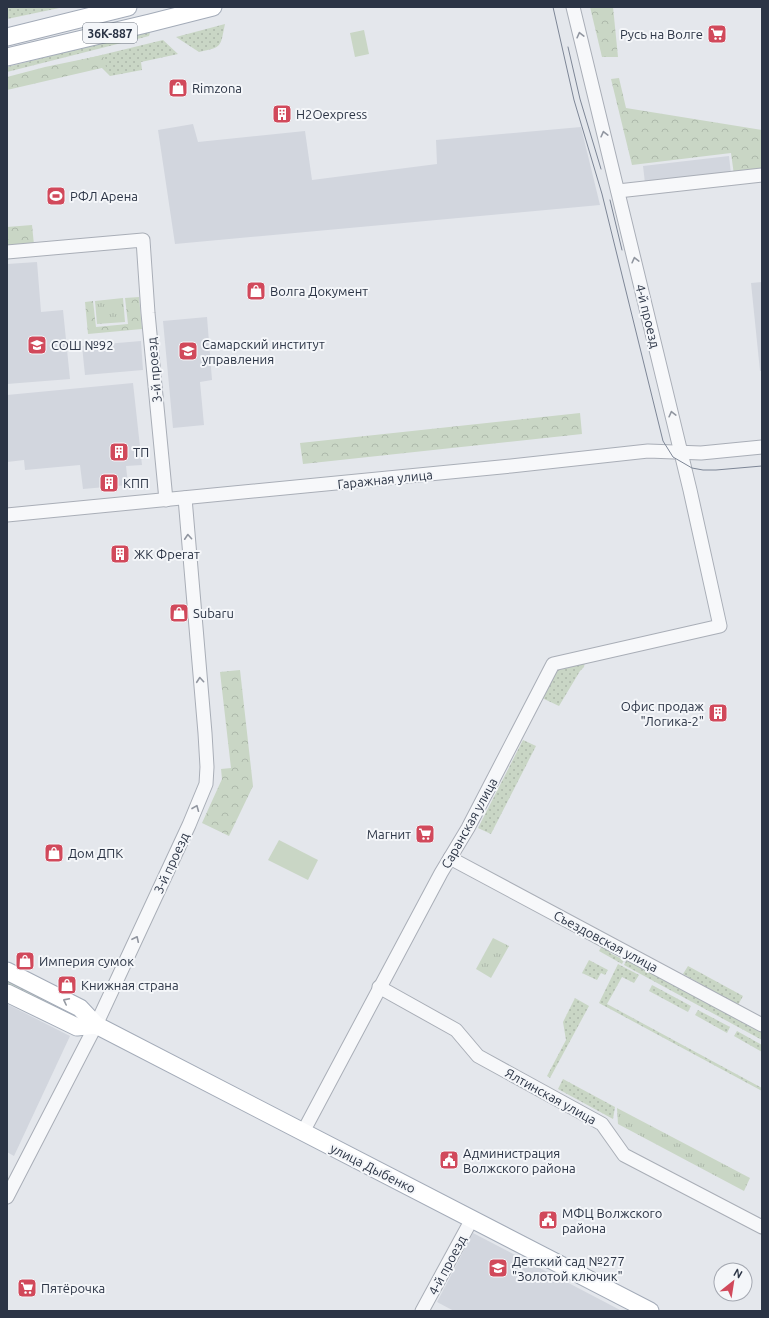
<svg xmlns="http://www.w3.org/2000/svg" width="769" height="1318" font-family="Ubuntu,sans-serif">
	<style>
		.built { fill: #d2d6de }
		.grass { fill: url(#grass-dots) }
		.forest { fill: url(#forest-crowns) }
		.park { fill: url(#park-tufts) }
		.pitch { fill: #c9d6c5 }
		.lines { fill: none; stroke-linecap: round; stroke-linejoin: round }
		.minor-casing { stroke: #a9aeb7; stroke-width: 15 }
		.major-casing { stroke: #a3abb8; stroke-width: 19 }
		.minor { stroke: #f7f8fa; stroke-width: 13 }
		.major { stroke: #fff; stroke-width: 17 }
		.tram { stroke: #7d8696; stroke-width: 1 }
		.oneway { stroke: #9196a0 }
		.oneway2 { stroke: #959aa2 }
		.labels { text-anchor: middle; dominant-baseline: central; stroke-width: 4; stroke-linejoin: round; paint-order: stroke }
		.shield { fill: #f4f6f9; stroke: #676e7b; stroke-width: 1 }
		.shield-label { font-size: 12px; font-weight: bold; fill: #2b3445 }
		.poi-label { font-size: 13px; fill: #2b3445; stroke: #f4f6f9; text-anchor: start }
		.street-label { font-size: 13px; fill: #2b3445; stroke: #f4f6f9 }
	</style>
	<defs>
		<pattern id="grass-dots" width="8" height="8" patternUnits="userSpaceOnUse"><rect width="8" height="8" fill="#c9d6c5"/><path d="M2 2h.1M6 6h.1" fill="none" stroke="#adb8ab" stroke-width="1.8" stroke-linecap="round"/></pattern>
		<pattern id="forest-crowns" width="20" height="18" patternUnits="userSpaceOnUse"><rect width="20" height="18" fill="#c9d6c5"/><path d="M2 6a3 3 0 1 1 6 0M12 15a3 3 0 1 1 6 0" fill="none" stroke="#adb8ab"/></pattern>
		<pattern id="park-tufts" width="24" height="20" patternUnits="userSpaceOnUse"><rect width="24" height="20" fill="#c9d6c5"/><path d="M3 7l-1-3M5 7V3M7 7l1-3M15 17l-1-3M17 17v-4M19 17l1-3" fill="none" stroke="#adb8ab"/></pattern>
	</defs>
	<rect width="100%" height="100%" fill="#e4e7ec"/>
	<g class="built">
		<path d="M 193,124 L 198,142 L 305,131 L 312,180 L 437,164 L 436,140 L 581,127 L 600,205 L 175,244 L 158,130 Z"/>
		<path d="M 729,156 L 731,174 L 645,183 L 643,166 Z"/>
		<path d="M 37,262 L 41,312 L 63,310 L 70,379 L 7,384 L 7,264 Z"/>
		<path d="M 762,282 L 762,371 L 760,371 L 751,283 Z"/>
		<path d="M 207,317 L 212,380 L 200,382 L 204,425 L 173,428 L 163,321 Z"/>
		<path d="M 141,341 L 143,370 L 85,375 L 82,346 Z"/>
		<path d="M 133,383 L 142,465 L 126,466 L 128,485 L 83,489 L 80,465 L 25,470 L 24,460 L 7,462 L 7,395 Z"/>
		<path d="M 7,1004 L 70,1036 L 14,1156 L 7,1152 Z"/>
		<path d="M 473,1233 L 622,1311 L 454,1311 L 437,1302 Z"/>
	</g>
	<g class="grass">
		<path d="M 7,7 L 64,7 L 7,19 Z"/>
		<path d="M 225,24 C 220,47 223,47 199,52 L 176,37 Z"/>
		<path d="M 146,32 L 150,33 L 149,36 L 7,72 L 7,67 Z"/>
		<path d="M 163,40 L 178,54 L 141,62 L 142,70 L 110,76 L 99,65 L 7,78 Z"/>
		<path d="M 585,662 L 584,667 L 580,671 L 559,706 L 542,698 L 557,668 Z"/>
		<path d="M 523,740 L 536,746 L 491,834 L 478,828 Z"/>
		<path d="M 606,938 L 615,943 L 610,953 L 624,960 L 622,964 L 599,951 Z"/>
		<path d="M 629,955 L 762,1031 L 762,1040 L 624,965 Z"/>
		<path d="M 589,960 L 608,970 L 605,975 L 601,973 L 597,980 L 582,973 Z"/>
		<path d="M 618,964 L 639,975 L 634,983 L 622,977 L 607,1004 L 762,1088 L 762,1091 L 599,1003 Z"/>
		<path d="M 688,966 L 743,996 L 738,1005 L 683,974 Z"/>
		<path d="M 7,978 L 76,1012 L 78,1018 L 75,1020 L 7,986 Z"/>
		<path d="M 652,985 L 691,1006 L 688,1012 L 649,991 Z"/>
		<path d="M 575,998 L 589,1006 L 550,1078 L 547,1076 L 566,1040 L 563,1022 Z"/>
		<path d="M 698,1010 L 730,1027 L 727,1033 L 695,1015 Z"/>
		<path d="M 737,1031 L 762,1045 L 762,1052 L 734,1036 Z"/>
		<path d="M 563,1079 L 615,1107 L 613,1119 L 558,1089 Z"/>
	</g>
	<g class="forest">
		<path d="M 590,7 L 613,7 L 618,57 L 602,57 Z"/>
		<path d="M 103,55 L 106,67 L 7,90 L 7,77 L 45,67 Z"/>
		<path d="M 619,78 L 626,108 L 762,130 L 762,172 L 734,175 L 731,153 L 632,165 L 611,79 Z"/>
		<path d="M 32,225 L 34,245 L 7,247 L 7,227 Z"/>
		<path d="M 139,297 L 142,329 L 88,334 L 85,302 L 93,301 L 96,327 L 128,324 L 125,298 Z"/>
		<path d="M 580,413 L 582,434 L 303,464 L 300,443 Z"/>
		<path d="M 240,670 L 253,786 L 229,836 L 202,823 L 222,779 L 221,769 L 231,768 L 220,672 Z"/>
	</g>
	<g class="park">
		<path d="M 123,298 L 125,322 L 97,324 L 95,301 Z"/>
		<path d="M 493,938 L 509,946 L 491,978 L 476,969 Z"/>
		<path d="M 617,1108 L 750,1178 L 744,1191 L 618,1124 Z"/>
	</g>
	<g class="pitch">
		<path d="M 364,30 L 369,54 L 355,57 L 350,33 Z"/>
		<path d="M 279,840 L 318,860 L 308,880 L 268,860 Z"/>
	</g>
	<g class="lines">
		<defs>
			<g id="minor">
				<path d="M 618,191 L 762,175"/>
				<path d="M 7,252 L 143,240 L 148,313 L 166,500"/>
				<path d="M 7,515 L 511,466 L 648,451 L 701,453 L 762,447"/>
				<path d="M 450,858 L 762,1025"/>
				<path d="M 379,987 L 456,1030 L 478,1056 L 602,1124 L 624,1155 L 762,1227"/>
				<path d="M 303,1132 L 441,873 L 468,828 L 553,664 L 720,626 L 690,490 L 573,7"/>
				<path d="M 7,1197 L 96,1025 L 189,825 L 206,784 L 207,767 L 205,733 L 185,498"/>
				<path d="M 422,1311 L 472,1219"/>
			</g>
			<g id="major">
				<path d="M 7,37 L 128,7"/>
				<path d="M 7,57 L 150,23 L 213,7"/>
				<path d="M 7,971 L 80,1008 L 96,1025 L 650,1311"/>
				<path d="M 7,993 L 77,1027 L 96,1025"/>
			</g>
		</defs>
		<use href="#minor" class="minor-casing"/>
		<use href="#major" class="major-casing"/>
		<use href="#minor" class="minor"/>
		<use href="#major" class="major"/>
		<g class="tram">
			<path d="M 553,7 L 574,100 L 602,194 L 663,441 L 673,457 L 692,468 L 703,470 L 716,470 L 762,466"/>
			<path d="M 568,47 L 580,99 L 601,169"/>
			<path d="M 610,200 L 622,250"/>
		</g>
	</g>
	<defs><path id="oneway-chevron" d="M-2-3.5L2.5 0L-2 3.5" fill="none" stroke-width="1.6" stroke-linecap="round" stroke-linejoin="round"/></defs>
	<g class="oneway">
		<use href="#oneway-chevron" transform="translate(580 35) rotate(-104)"/>
		<use href="#oneway-chevron" transform="translate(604 134) rotate(-104)"/>
		<use href="#oneway-chevron" transform="translate(635 260) rotate(-104)"/>
		<use href="#oneway-chevron" transform="translate(672 414) rotate(-104)"/>
		<use href="#oneway-chevron" transform="translate(188 537) rotate(-94)"/>
		<use href="#oneway-chevron" transform="translate(200 680) rotate(-95)"/>
		<use href="#oneway-chevron" transform="translate(196 808) rotate(-68)"/>
		<use href="#oneway-chevron" transform="translate(136 939) rotate(-65)"/>
	</g>
	<use class="oneway2" href="#oneway-chevron" transform="translate(66 1001) rotate(-153)"/>
	<defs>
		<symbol id="supermarket-square" viewBox="-11 -11 22 22"><rect x="-9" y="-9" width="18" height="18" rx="4" fill="#d1495b" stroke="#f4f6f9"/><path d="M-6-5.5h2.5l.6 2H6L4.5 2H-2.5L-4.4-4H-6ZM-1.5 3.2a1.3 1.3 0 1 0 .1 0ZM3 3.2a1.3 1.3 0 1 0 .1 0Z" fill="#fff"/></symbol>
		<symbol id="shop-square" viewBox="-11 -11 22 22"><rect x="-9" y="-9" width="18" height="18" rx="4" fill="#d1495b" stroke="#f4f6f9"/><path d="M-5-2.5h2.3a2.7 3.5 0 0 1 5.4 0H5L5.5 6h-11ZM-1.5-2.5h3a1.5 2.3 0 0 0-3 0Z" fill="#fff"/></symbol>
		<symbol id="building-square" viewBox="-11 -11 22 22"><rect x="-9" y="-9" width="18" height="18" rx="4" fill="#d1495b" stroke="#f4f6f9"/><path d="M-4-6H4V6H1V3H-1V6H-4ZM-2.5-4.3h1.7v1.8h-1.7ZM.8-4.3h1.7v1.8H.8ZM-2.5-1h1.7V.8h-1.7ZM.8-1h1.7V.8H.8Z" fill="#fff"/></symbol>
		<symbol id="stadium-square" viewBox="-11 -11 22 22"><rect x="-9" y="-9" width="18" height="18" rx="4" fill="#d1495b" stroke="#f4f6f9"/><path d="M0-5a6.5 5 0 1 0 0 10a6.5 5 0 1 0 0-10ZM-3.5-1.8h7v3.6h-7Z" fill="#fff"/></symbol>
		<symbol id="school-square" viewBox="-11 -11 22 22"><rect x="-9" y="-9" width="18" height="18" rx="4" fill="#d1495b" stroke="#f4f6f9"/><path d="M0-5L7-2L0 1L-7-2ZM-4 1L0 2.5L4 1V4Q0 6-4 4Z" fill="#fff"/></symbol>
		<symbol id="university-square" viewBox="-11 -11 22 22"><rect x="-9" y="-9" width="18" height="18" rx="4" fill="#d1495b" stroke="#f4f6f9"/><path d="M0-5L7-2L0 1L-7-2ZM-4 1L0 2.5L4 1V4Q0 6-4 4Z" fill="#fff"/></symbol>
		<symbol id="civic-square" viewBox="-11 -11 22 22"><rect x="-9" y="-9" width="18" height="18" rx="4" fill="#d1495b" stroke="#f4f6f9"/><path d="M-.6-6.5H3V-4.5H.6V-3L4-1V1h2V6H-6V1h2V-1L-.6-3ZM-1.2 2.5V6h2.4V2.5Z" fill="#fff"/></symbol>
	</defs>
	<g fill-rule="evenodd">
		<use href="#supermarket-square" x="706" y="23" width="22" height="22"/>
		<use href="#shop-square" x="167" y="77" width="22" height="22"/>
		<use href="#building-square" x="271" y="103" width="22" height="22"/>
		<use href="#stadium-square" x="45" y="185" width="22" height="22"/>
		<use href="#shop-square" x="245" y="280" width="22" height="22"/>
		<use href="#school-square" x="26" y="334" width="22" height="22"/>
		<use href="#university-square" x="177" y="340" width="22" height="22"/>
		<use href="#building-square" x="108" y="441" width="22" height="22"/>
		<use href="#building-square" x="98" y="472" width="22" height="22"/>
		<use href="#building-square" x="109" y="543" width="22" height="22"/>
		<use href="#shop-square" x="168" y="602" width="22" height="22"/>
		<use href="#building-square" x="707" y="702" width="22" height="22"/>
		<use href="#supermarket-square" x="414" y="823" width="22" height="22"/>
		<use href="#shop-square" x="43" y="842" width="22" height="22"/>
		<use href="#shop-square" x="14" y="950" width="22" height="22"/>
		<use href="#shop-square" x="56" y="974" width="22" height="22"/>
		<use href="#civic-square" x="438" y="1149" width="22" height="22"/>
		<use href="#civic-square" x="537" y="1209" width="22" height="22"/>
		<use href="#school-square" x="487" y="1257" width="22" height="22"/>
		<use href="#supermarket-square" x="16" y="1277" width="22" height="22"/>
	</g>
	<g class="labels">
		<rect class="shield" x="83" y="23" width="54" height="20" rx="3"/>
		<g class="shield-label">
			<text x="110" y="33">36К-887</text>
		</g>
		<g class="poi-label">
			<text x="703" y="34" text-anchor="end">Русь на Волге</text>
			<text x="192" y="88">Rimzona</text>
			<text x="296" y="114">H2Oexpress</text>
			<text x="70" y="196">РФЛ Арена</text>
			<text x="270" y="291">Волга Документ</text>
			<text x="202" y="344">Самарский институт<tspan x="202" dy="15">управления</tspan></text>
			<text x="51" y="345">СОШ №92</text>
			<text x="133" y="452">ТП</text>
			<text x="123" y="483">КПП</text>
			<text x="134" y="554">ЖК Фрегат</text>
			<text x="193" y="613">Subaru</text>
			<text x="704" y="706" text-anchor="end">Офис продаж<tspan x="704" dy="15">"Логика-2"</tspan></text>
			<text x="411" y="834" text-anchor="end">Магнит</text>
			<text x="68" y="853">Дом ДПК</text>
			<text x="39" y="961">Империя сумок</text>
			<text x="81" y="985">Книжная страна</text>
			<text x="463" y="1153">Администрация<tspan x="463" dy="15">Волжского района</tspan></text>
			<text x="562" y="1213">МФЦ Волжского<tspan x="562" dy="15">района</tspan></text>
			<text x="512" y="1261">Детский сад №277<tspan x="512" dy="15">"Золотой ключик"</tspan></text>
			<text x="41" y="1288">Пятёрочка</text>
		</g>
		<g class="street-label">
			<text transform="translate(648 316) rotate(76)">4-й проезд</text>
			<text transform="translate(154 370) rotate(-95)">3-й проезд</text>
			<text transform="translate(385 479) rotate(-6)">Гаражная улица</text>
			<text transform="translate(469 823) rotate(-61)">Саранская улица</text>
			<text transform="translate(171 863) rotate(-65)">3-й проезд</text>
			<text transform="translate(606 941) rotate(28)">Съездовская улица</text>
			<text transform="translate(551 1096) rotate(29)">Ялтинская улица</text>
			<text transform="translate(373 1168) rotate(27)">улица Дыбенко</text>
			<text transform="translate(447 1265) rotate(-62)">4-й проезд</text>
		</g>
	</g>
	<rect width="769" height="1318" fill="none" stroke="#2b3445" stroke-width="16"/>
	<g transform="translate(733 1282) rotate(30)"><circle r="19" fill="#f4f6f9" stroke="#a4a8b1"/>
	<path d="M0-3L7 15L0 10L-7 15Z" fill="#d1495b"/>
	<text y="-6" font-size="11" font-weight="bold" text-anchor="middle" fill="#2b3445">N</text>
	</g>
</svg>
